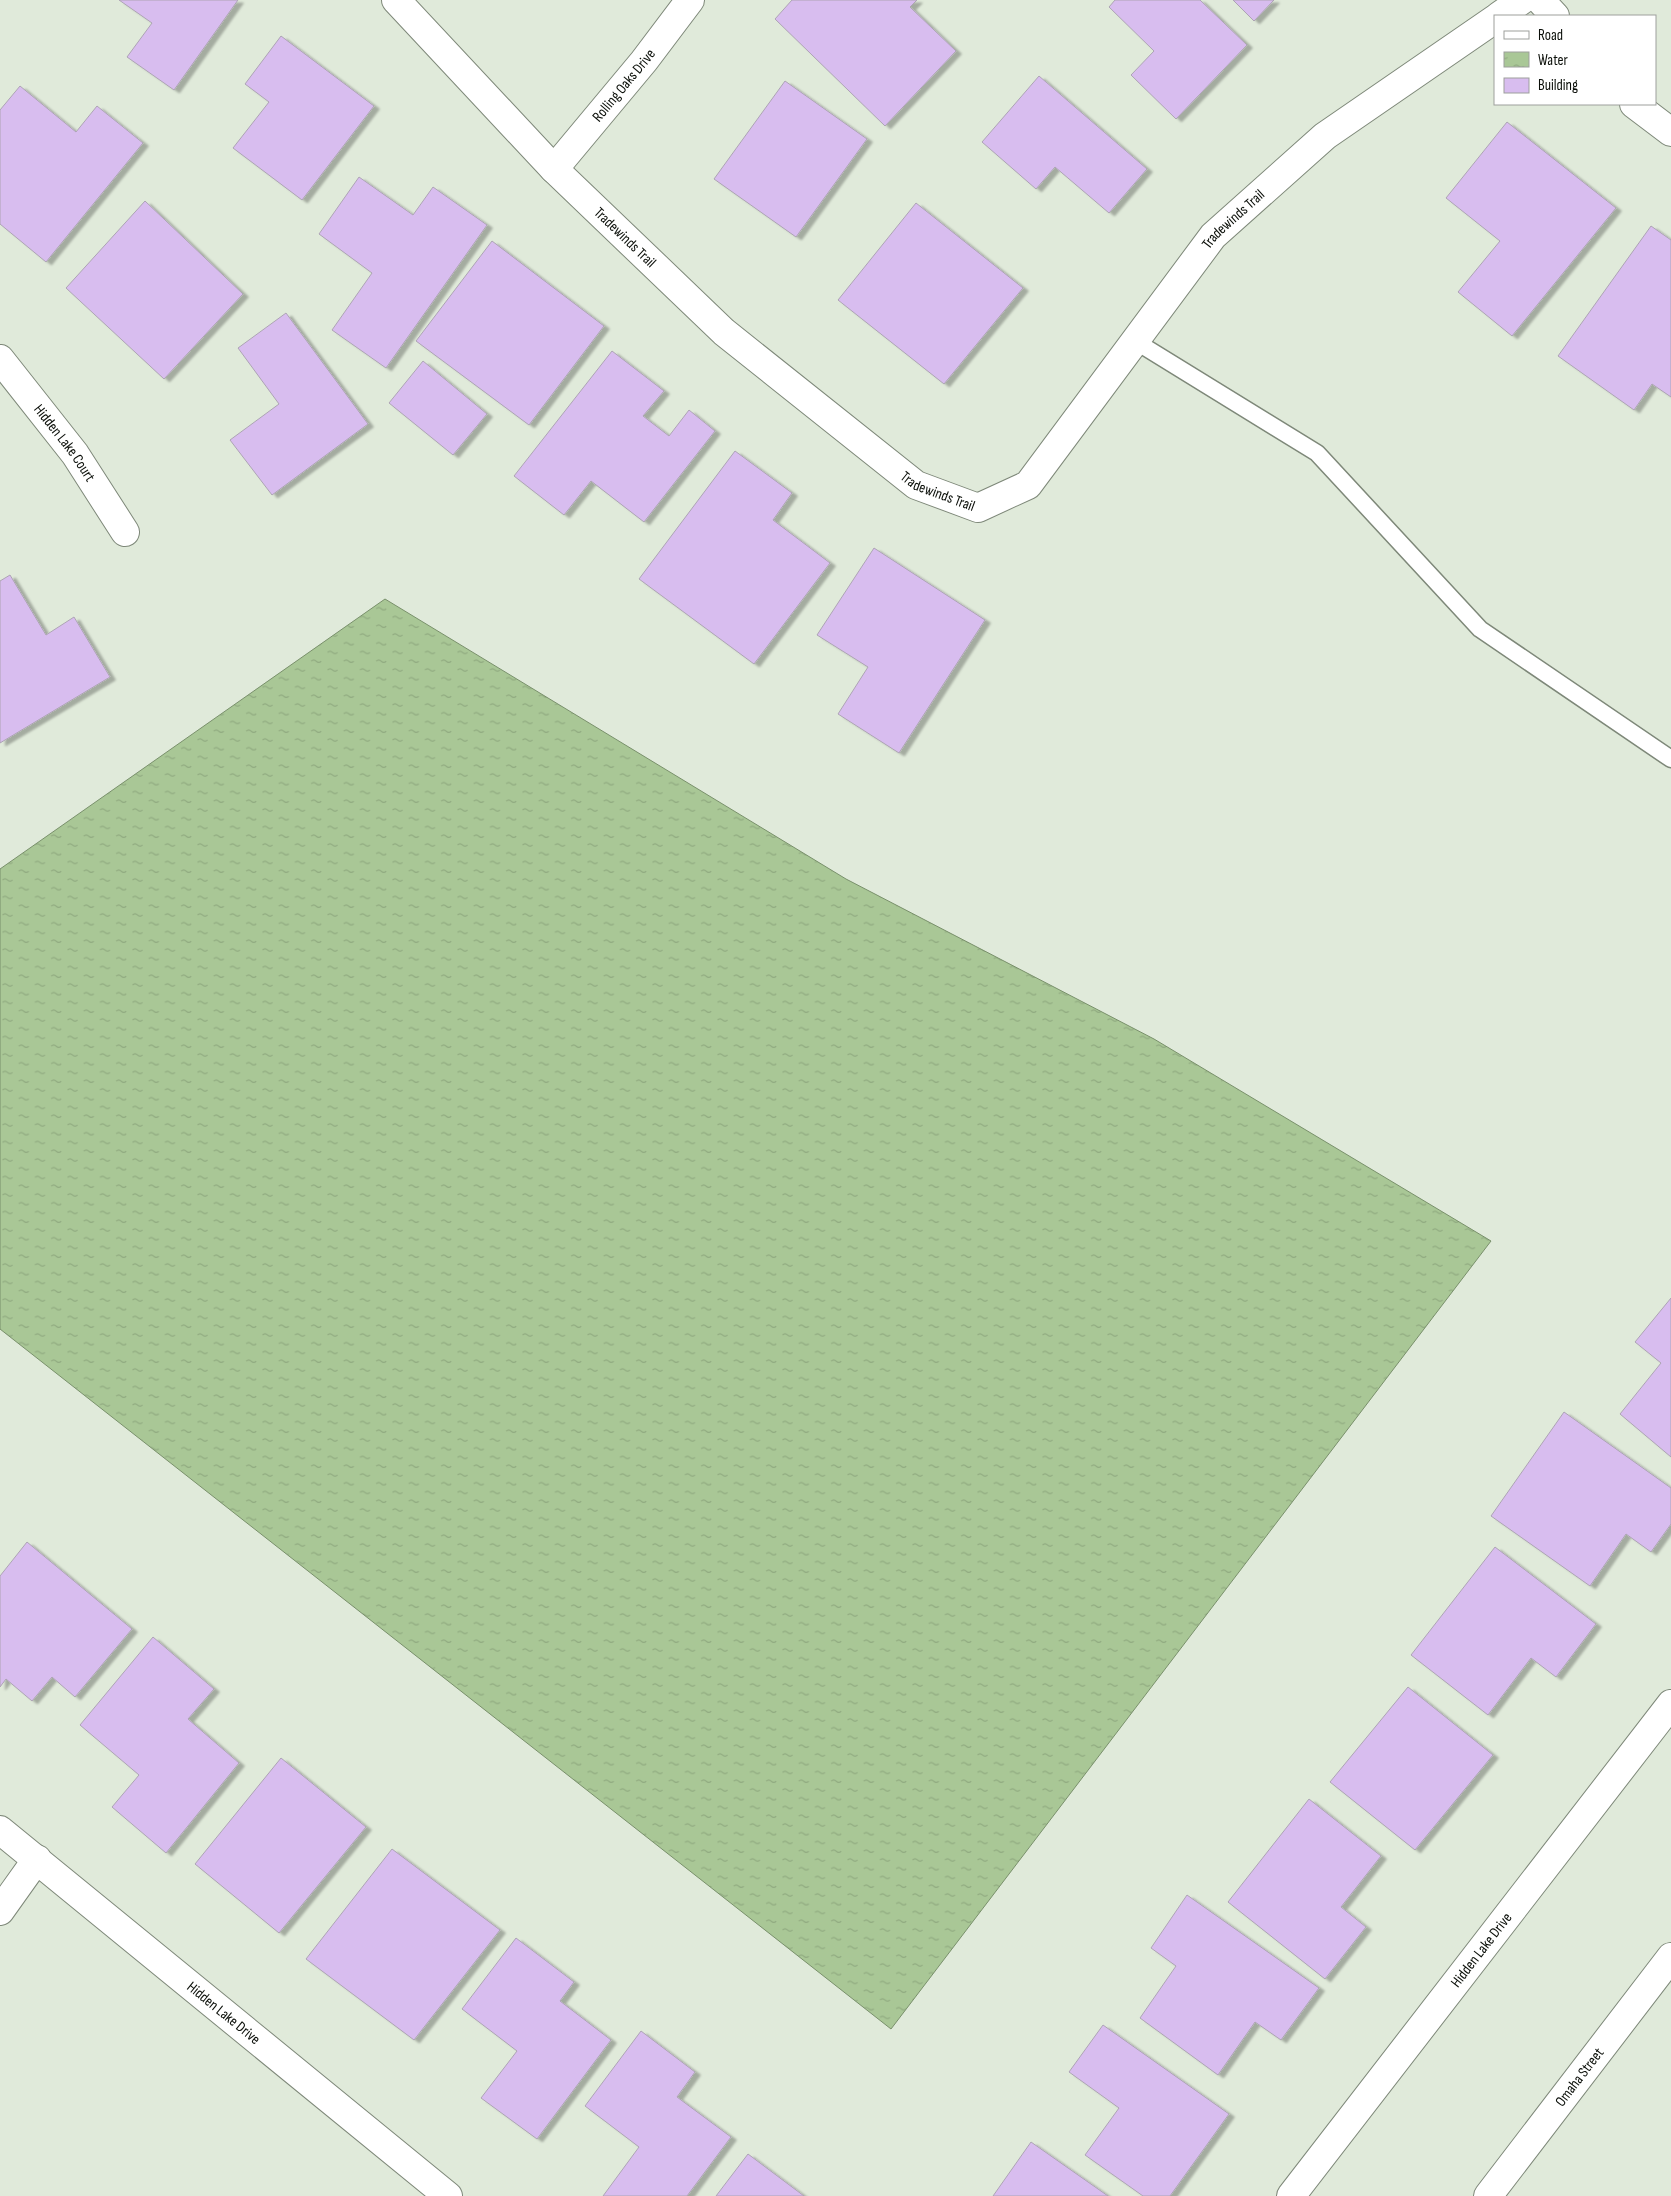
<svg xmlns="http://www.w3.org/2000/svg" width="1671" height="2196" font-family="'Sofia Sans Condensed',sans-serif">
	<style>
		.water { fill: url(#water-ripples); stroke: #79906b }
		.building { fill: #d8bdef; stroke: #ada4b4; filter: url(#shadow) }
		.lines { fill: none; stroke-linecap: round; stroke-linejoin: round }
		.service-casing { stroke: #7e8879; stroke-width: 19 }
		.minor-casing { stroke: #7e8879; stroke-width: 30 }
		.tertiary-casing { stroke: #7e8879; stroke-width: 30 }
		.service { stroke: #fff; stroke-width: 16 }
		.minor { stroke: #fff; stroke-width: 28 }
		.tertiary { stroke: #fff; stroke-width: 28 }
		.labels { text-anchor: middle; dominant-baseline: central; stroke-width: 4; stroke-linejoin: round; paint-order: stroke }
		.street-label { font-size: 15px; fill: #0a0e08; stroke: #fff }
	</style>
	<defs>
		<pattern id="water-ripples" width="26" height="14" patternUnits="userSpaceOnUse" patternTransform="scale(1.25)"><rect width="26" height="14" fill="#a9c796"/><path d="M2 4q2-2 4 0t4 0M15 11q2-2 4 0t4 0" fill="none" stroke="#90aa80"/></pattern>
		<filter id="shadow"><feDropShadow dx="5.5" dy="3" stdDeviation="1" flood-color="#0004"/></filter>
	</defs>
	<rect width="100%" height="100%" fill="#e0eada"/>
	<path class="water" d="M 385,599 L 846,879 L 1154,1039 L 1491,1241 L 891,2029 L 0,1329 L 0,869 Z"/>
	<g class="building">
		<path d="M 119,0 L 238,0 L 174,90 L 127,57 L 152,23 Z"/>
		<path d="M 792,0 L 917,0 L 910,7 L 956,51 L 885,126 L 775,19 Z"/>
		<path d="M 1115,0 L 1200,0 L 1247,45 L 1176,119 L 1131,75 L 1154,51 L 1109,7 Z"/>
		<path d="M 1233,0 L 1274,0 L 1254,21 Z"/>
		<path d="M 281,36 L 374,106 L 302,200 L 233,148 L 269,102 L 245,84 Z"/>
		<path d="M 1039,76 L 1147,169 L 1109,213 L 1055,167 L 1036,189 L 982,142 Z"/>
		<path d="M 785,81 L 867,139 L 796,237 L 714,179 Z"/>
		<path d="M 20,86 L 76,132 L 97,106 L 143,143 L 46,262 L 0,224 L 0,110 Z"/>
		<path d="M 1507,122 L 1616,208 L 1512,336 L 1458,292 L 1500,241 L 1446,198 Z"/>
		<path d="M 359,177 L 413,215 L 433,187 L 487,225 L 386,368 L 332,330 L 372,273 L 319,234 Z"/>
		<path d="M 145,201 L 243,294 L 164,379 L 66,288 Z"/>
		<path d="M 916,203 L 1023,288 L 944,384 L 838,300 Z"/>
		<path d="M 1651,226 L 1671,240 L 1671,397 L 1652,384 L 1634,410 L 1558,356 Z"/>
		<path d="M 492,241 L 604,326 L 529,425 L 416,341 Z"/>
		<path d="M 286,313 L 368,424 L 272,495 L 230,440 L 279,404 L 238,348 Z"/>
		<path d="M 612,351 L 664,391 L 643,416 L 669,436 L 689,410 L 715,431 L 644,522 L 591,481 L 564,515 L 514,476 Z"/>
		<path d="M 423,361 L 487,414 L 453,455 L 389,403 Z"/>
		<path d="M 735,451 L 792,493 L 773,520 L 830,563 L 754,664 L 639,579 Z"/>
		<path d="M 874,548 L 985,620 L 899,753 L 838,714 L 868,667 L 817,635 Z"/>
		<path d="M 10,575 L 46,635 L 74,617 L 110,677 L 0,743 L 0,581 Z"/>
		<path d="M 1671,1298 L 1671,1457 L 1620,1414 L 1661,1363 L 1635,1342 Z"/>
		<path d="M 1564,1412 L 1671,1488 L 1671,1524 L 1651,1552 L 1626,1534 L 1590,1586 L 1491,1516 Z"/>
		<path d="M 27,1542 L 132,1629 L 75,1697 L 52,1677 L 32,1701 L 6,1679 L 0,1687 L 0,1576 Z"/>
		<path d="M 1495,1547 L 1596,1624 L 1556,1677 L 1531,1658 L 1488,1715 L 1411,1655 Z"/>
		<path d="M 153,1637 L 214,1689 L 188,1719 L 239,1763 L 166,1853 L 112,1807 L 139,1775 L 80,1725 Z"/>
		<path d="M 1408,1687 L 1493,1755 L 1415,1850 L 1330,1782 Z"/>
		<path d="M 281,1758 L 366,1827 L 279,1933 L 195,1864 Z"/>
		<path d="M 1309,1799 L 1381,1856 L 1341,1907 L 1366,1927 L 1325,1979 L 1228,1902 Z"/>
		<path d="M 392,1849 L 500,1930 L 414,2040 L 306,1959 Z"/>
		<path d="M 1187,1895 L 1319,1988 L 1281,2040 L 1255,2022 L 1218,2075 L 1140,2018 L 1176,1966 L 1151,1948 Z"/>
		<path d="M 516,1938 L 574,1982 L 560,2001 L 611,2040 L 537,2139 L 481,2098 L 517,2051 L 462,2009 Z"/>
		<path d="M 1103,2025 L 1229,2114 L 1170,2196 L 1143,2196 L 1085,2155 L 1119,2108 L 1069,2072 Z"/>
		<path d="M 641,2031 L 695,2072 L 677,2097 L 731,2137 L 687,2196 L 603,2196 L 639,2147 L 585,2106 Z"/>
		<path d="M 1031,2142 L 1108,2196 L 993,2196 Z"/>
		<path d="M 748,2154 L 804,2196 L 716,2196 Z"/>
	</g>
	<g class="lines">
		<defs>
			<path id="service" d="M 1135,341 L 1317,453 L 1480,629 L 1671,759"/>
			<g id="minor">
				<path id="s1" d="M 396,0 L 554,169 L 724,332 L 916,485 L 978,508 L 1028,485 L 1213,236 L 1325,136 L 1495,19"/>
				<path d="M 1540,0 L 1555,16"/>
				<path d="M 1499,16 L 1522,0"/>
				<path d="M 1634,104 L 1671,132"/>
				<path id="s2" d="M 554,169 L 644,61 L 690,0"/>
				<path id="s3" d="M 0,359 L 75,454 L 125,532"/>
				<path id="s4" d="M 0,1830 L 448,2196"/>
				<path d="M 0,1911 L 37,1859"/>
				<path id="s5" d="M 1291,2196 L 1671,1704"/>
			</g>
			<g id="tertiary">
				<path id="s6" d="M 1488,2196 L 1671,1957"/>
			</g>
		</defs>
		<use href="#service" class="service-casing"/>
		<use href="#minor" class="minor-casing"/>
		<use href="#tertiary" class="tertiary-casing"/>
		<use href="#service" class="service"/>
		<use href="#minor" class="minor"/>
		<use href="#tertiary" class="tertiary"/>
	</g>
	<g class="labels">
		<g class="street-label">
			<text stroke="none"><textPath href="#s2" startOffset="109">Rolling Oaks Drive</textPath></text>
			<text stroke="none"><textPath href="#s1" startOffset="1170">Tradewinds Trail</textPath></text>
			<text stroke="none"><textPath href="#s1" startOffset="330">Tradewinds Trail</textPath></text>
			<text stroke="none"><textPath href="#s3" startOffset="106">Hidden Lake Court</textPath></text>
			<text stroke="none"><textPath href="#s1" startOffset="735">Tradewinds Trail</textPath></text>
			<text stroke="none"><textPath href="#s5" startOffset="311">Hidden Lake Drive</textPath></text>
			<text stroke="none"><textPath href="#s4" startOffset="289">Hidden Lake Drive</textPath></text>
			<text stroke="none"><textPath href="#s6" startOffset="150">Omaha Street</textPath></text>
		</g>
	</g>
	<rect x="1494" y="15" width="162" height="90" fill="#ffffff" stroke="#9d9f9c"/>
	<rect x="1504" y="31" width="25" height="8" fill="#ffffff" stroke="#9d9f9c"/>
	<text x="1538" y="40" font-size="15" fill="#0a0e08">Road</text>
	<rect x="1504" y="52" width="25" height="15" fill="url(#water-ripples)" stroke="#9d9f9c"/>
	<text x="1538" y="65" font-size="15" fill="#0a0e08">Water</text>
	<rect x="1504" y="78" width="25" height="15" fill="#d8bdef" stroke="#9d9f9c"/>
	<text x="1538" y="90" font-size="15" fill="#0a0e08">Building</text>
</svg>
